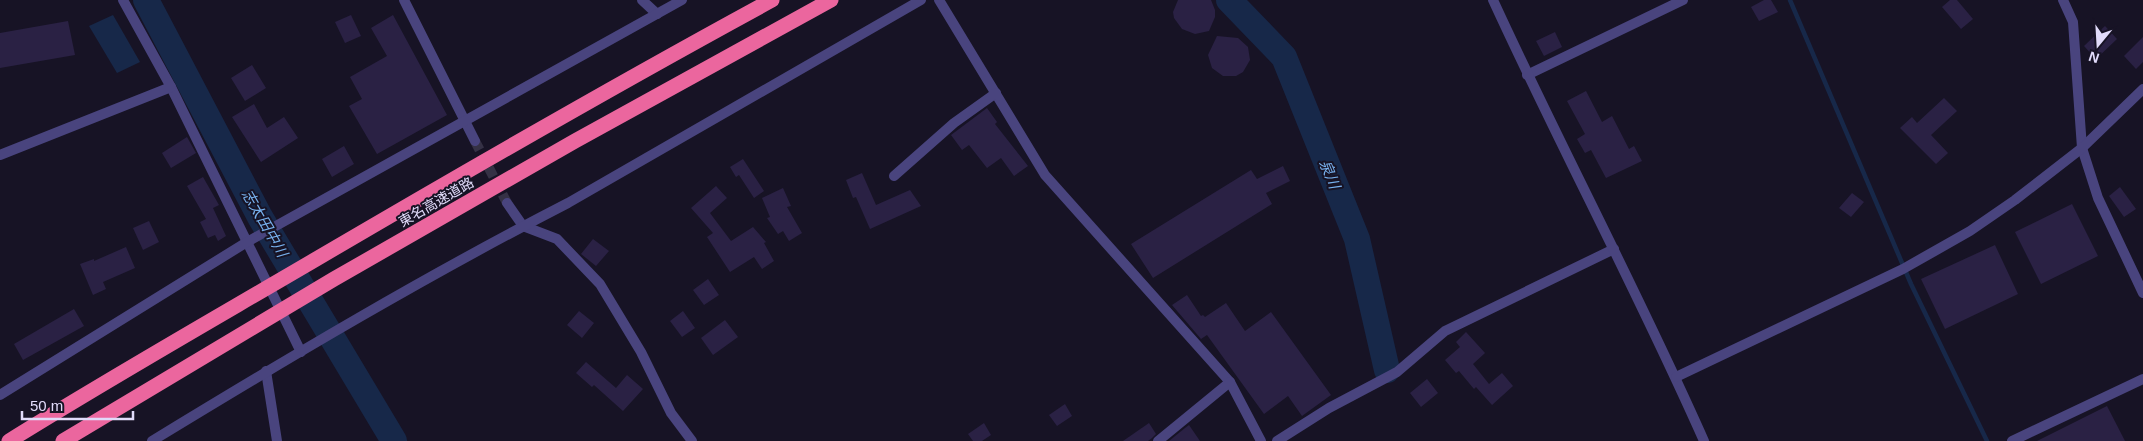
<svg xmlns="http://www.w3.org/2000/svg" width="2143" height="441" font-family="Arial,'Noto Sans JP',sans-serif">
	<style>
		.water { fill: #172849 }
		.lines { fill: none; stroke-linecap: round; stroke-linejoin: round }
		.stream { stroke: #172849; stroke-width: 4.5 }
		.river { stroke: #172849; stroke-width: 26 }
		.building { fill: #2a2144 }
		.minor-tunnel { stroke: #353145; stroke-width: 10; stroke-dasharray: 10 5; stroke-linecap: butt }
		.minor { stroke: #49447e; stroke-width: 10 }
		.tertiary { stroke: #49447e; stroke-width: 10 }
		.motorway { stroke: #eb669e; stroke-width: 15 }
		.labels { text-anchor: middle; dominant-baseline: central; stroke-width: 4; stroke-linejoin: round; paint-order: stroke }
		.street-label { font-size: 14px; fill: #e1dbfa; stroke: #171325 }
		.water-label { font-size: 15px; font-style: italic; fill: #77b0ed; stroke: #171325 }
	</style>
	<rect width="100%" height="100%" fill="#171325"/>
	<path class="water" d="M 113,15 L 140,62 L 117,73 L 89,26 Z"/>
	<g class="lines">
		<path class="stream" d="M 1790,0 L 1911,284 L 1987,441"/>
		<g class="river">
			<path d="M 146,0 L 260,217 L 394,441"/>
			<path d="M 1229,0 L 1284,57 L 1357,239 L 1387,370"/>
		</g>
	</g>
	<g class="building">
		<path d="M 1178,0 L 1211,0 L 1215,10 L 1215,17 L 1209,31 L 1195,34 L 1182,29 L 1174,18 L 1173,12 Z"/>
		<path d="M 1764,0 L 1771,0 L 1778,12 L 1759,21 L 1751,7 Z"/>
		<path d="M 1950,0 L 1957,0 L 1973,19 L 1961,29 L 1942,7 Z"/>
		<path d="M 351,15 L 361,36 L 345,43 L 335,22 Z"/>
		<path d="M 393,15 L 447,115 L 377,154 L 349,106 L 362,99 L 350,77 L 387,56 L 371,28 Z"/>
		<path d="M 68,21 L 75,55 L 0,68 L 0,33 Z"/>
		<path d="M 2105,26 L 2117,39 L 2096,59 L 2084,46 Z"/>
		<path d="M 1555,32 L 1562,47 L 1544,56 L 1536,41 Z"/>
		<path d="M 1217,36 L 1238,38 L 1248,47 L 1250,60 L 1243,72 L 1236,76 L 1223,76 L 1212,68 L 1208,55 Z"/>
		<path d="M 2143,37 L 2143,62 L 2136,69 L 2124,56 Z"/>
		<path d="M 252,65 L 266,88 L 245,101 L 231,78 Z"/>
		<path d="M 1586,91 L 1602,122 L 1612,116 L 1629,149 L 1634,146 L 1642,161 L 1606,178 L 1591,150 L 1585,153 L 1577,139 L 1585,134 L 1567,101 Z"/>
		<path d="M 1944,98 L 1957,111 L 1931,135 L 1948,153 L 1936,164 L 1900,128 L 1912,117 L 1917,123 Z"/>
		<path d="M 254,104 L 267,128 L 284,117 L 298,138 L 261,162 L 232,117 Z"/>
		<path d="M 987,108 L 997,122 L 995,124 L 1028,166 L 1014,176 L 1001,158 L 987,168 L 969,145 L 962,150 L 951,135 Z"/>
		<path d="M 187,137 L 196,153 L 171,168 L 162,153 Z"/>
		<path d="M 344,146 L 354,164 L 332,177 L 322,159 Z"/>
		<path d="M 743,159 L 764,191 L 754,198 L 739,175 L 736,177 L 730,167 Z"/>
		<path d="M 1283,166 L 1290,181 L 1266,193 L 1272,204 L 1153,278 L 1131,244 L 1251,170 L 1257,179 Z"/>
		<path d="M 862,173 L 876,205 L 910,190 L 921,206 L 870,229 L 856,197 L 853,198 L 846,180 Z"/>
		<path d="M 203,177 L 219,205 L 213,208 L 226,236 L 218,241 L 215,235 L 208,238 L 200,222 L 206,219 L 187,186 Z"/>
		<path d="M 716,186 L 727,198 L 710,213 L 731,241 L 753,227 L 766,242 L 764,243 L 774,261 L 762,269 L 754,257 L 730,272 L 707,237 L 713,233 L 691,208 Z"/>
		<path d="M 2120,187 L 2136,209 L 2124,217 L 2109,196 Z"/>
		<path d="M 783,188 L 791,206 L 787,207 L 802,233 L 789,241 L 783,231 L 778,234 L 767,218 L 770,217 L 762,198 Z"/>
		<path d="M 1852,193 L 1864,202 L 1851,217 L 1839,208 Z"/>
		<path d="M 2072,204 L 2098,256 L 2041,284 L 2015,232 Z"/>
		<path d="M 149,221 L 159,242 L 143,250 L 133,228 Z"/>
		<path d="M 593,239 L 609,251 L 596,266 L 581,254 Z"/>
		<path d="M 1995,245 L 2018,294 L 1945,329 L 1921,279 Z"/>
		<path d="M 126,247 L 135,268 L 103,282 L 106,289 L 93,295 L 80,264 L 94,259 L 94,261 Z"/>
		<path d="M 708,279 L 719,295 L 704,305 L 693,290 Z"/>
		<path d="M 1187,295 L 1201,316 L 1203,315 L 1205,317 L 1226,303 L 1245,331 L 1271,312 L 1331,395 L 1302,416 L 1288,396 L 1264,414 L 1207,335 L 1201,339 L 1172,305 Z"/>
		<path d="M 74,309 L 84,326 L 23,360 L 14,344 Z"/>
		<path d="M 579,311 L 594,323 L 582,338 L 567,325 Z"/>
		<path d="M 683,311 L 695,328 L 682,337 L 670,321 Z"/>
		<path d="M 725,320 L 738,337 L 713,355 L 701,338 Z"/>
		<path d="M 1466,332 L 1485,353 L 1473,364 L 1489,384 L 1502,373 L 1513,386 L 1492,405 L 1476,387 L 1474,389 L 1459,371 L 1456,373 L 1445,360 L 1460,347 L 1456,342 Z"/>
		<path d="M 586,362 L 616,388 L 627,375 L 643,389 L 623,411 L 594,385 L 592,387 L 576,373 Z"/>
		<path d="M 1427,379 L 1438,393 L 1421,407 L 1410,393 Z"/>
		<path d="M 1065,404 L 1072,416 L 1057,426 L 1049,415 Z"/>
		<path d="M 2107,406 L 2125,441 L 2037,441 Z"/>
		<path d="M 984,423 L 991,435 L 982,441 L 973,441 L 968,434 Z"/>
		<path d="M 1149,423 L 1156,434 L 1152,438 L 1148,441 L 1123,441 Z"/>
		<path d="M 1189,425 L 1200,441 L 1169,441 L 1185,428 Z"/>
	</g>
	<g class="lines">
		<path class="minor-tunnel" d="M 475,141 L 507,203"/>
		<g class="minor">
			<path d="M 404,0 L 475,141"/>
			<path d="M 642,0 L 657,14"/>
			<path d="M 939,0 L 1045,175 L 1230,382 L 1261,441"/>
			<path d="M 2063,0 L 2073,22 L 2082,148 L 2098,198 L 2143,293"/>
			<path d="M 1527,75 L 1683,0"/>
			<path d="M 171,87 L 301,352"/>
			<path d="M 0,155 L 171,87 L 123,0"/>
			<path d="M 894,176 L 954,123 L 996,93"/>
			<path d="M 507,203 L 523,226 L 557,239 L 600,284 L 641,352 L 671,413 L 692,441"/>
			<path d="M 266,371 L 277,441"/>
			<path d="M 0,395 L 247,242 L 682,0"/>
			<path d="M 152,441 C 288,358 426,276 568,203 L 921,0"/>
			<path d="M 1158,441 L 1230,382"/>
			<path d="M 1277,441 L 1329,408 L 1397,372 L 1445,331 L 1614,249"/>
			<path d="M 2012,441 L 2143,379"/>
		</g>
		<g class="tertiary">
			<path d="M 1493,0 C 1561,148 1638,292 1704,441"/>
			<path d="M 1676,377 L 1903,269 L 1970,231 L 2015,200 L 2082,148 L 2143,89"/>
		</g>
		<g class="motorway">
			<path d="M 9,441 C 110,378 214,319 318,258 C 468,170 619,83 772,0"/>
			<path d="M 63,441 L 334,279 L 575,141 L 831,0"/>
		</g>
	</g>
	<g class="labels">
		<g class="street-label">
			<text transform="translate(436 202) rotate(-30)">東名高速道路</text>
		</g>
		<g class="water-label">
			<text transform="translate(1330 174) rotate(68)">泉川</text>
			<text transform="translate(265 223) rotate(60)">志太田中川</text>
		</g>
	</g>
	<g transform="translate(2098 45) rotate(198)" stroke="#171325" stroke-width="4" paint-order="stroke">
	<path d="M0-4L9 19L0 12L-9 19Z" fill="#e1dbfa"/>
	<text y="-8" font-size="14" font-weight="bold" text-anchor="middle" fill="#e1dbfa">N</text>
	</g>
	<path d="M22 411v8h111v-8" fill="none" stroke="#e1dbfa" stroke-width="2.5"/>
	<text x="30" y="411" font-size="15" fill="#e1dbfa" stroke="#171325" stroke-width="4" paint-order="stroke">50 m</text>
</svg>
